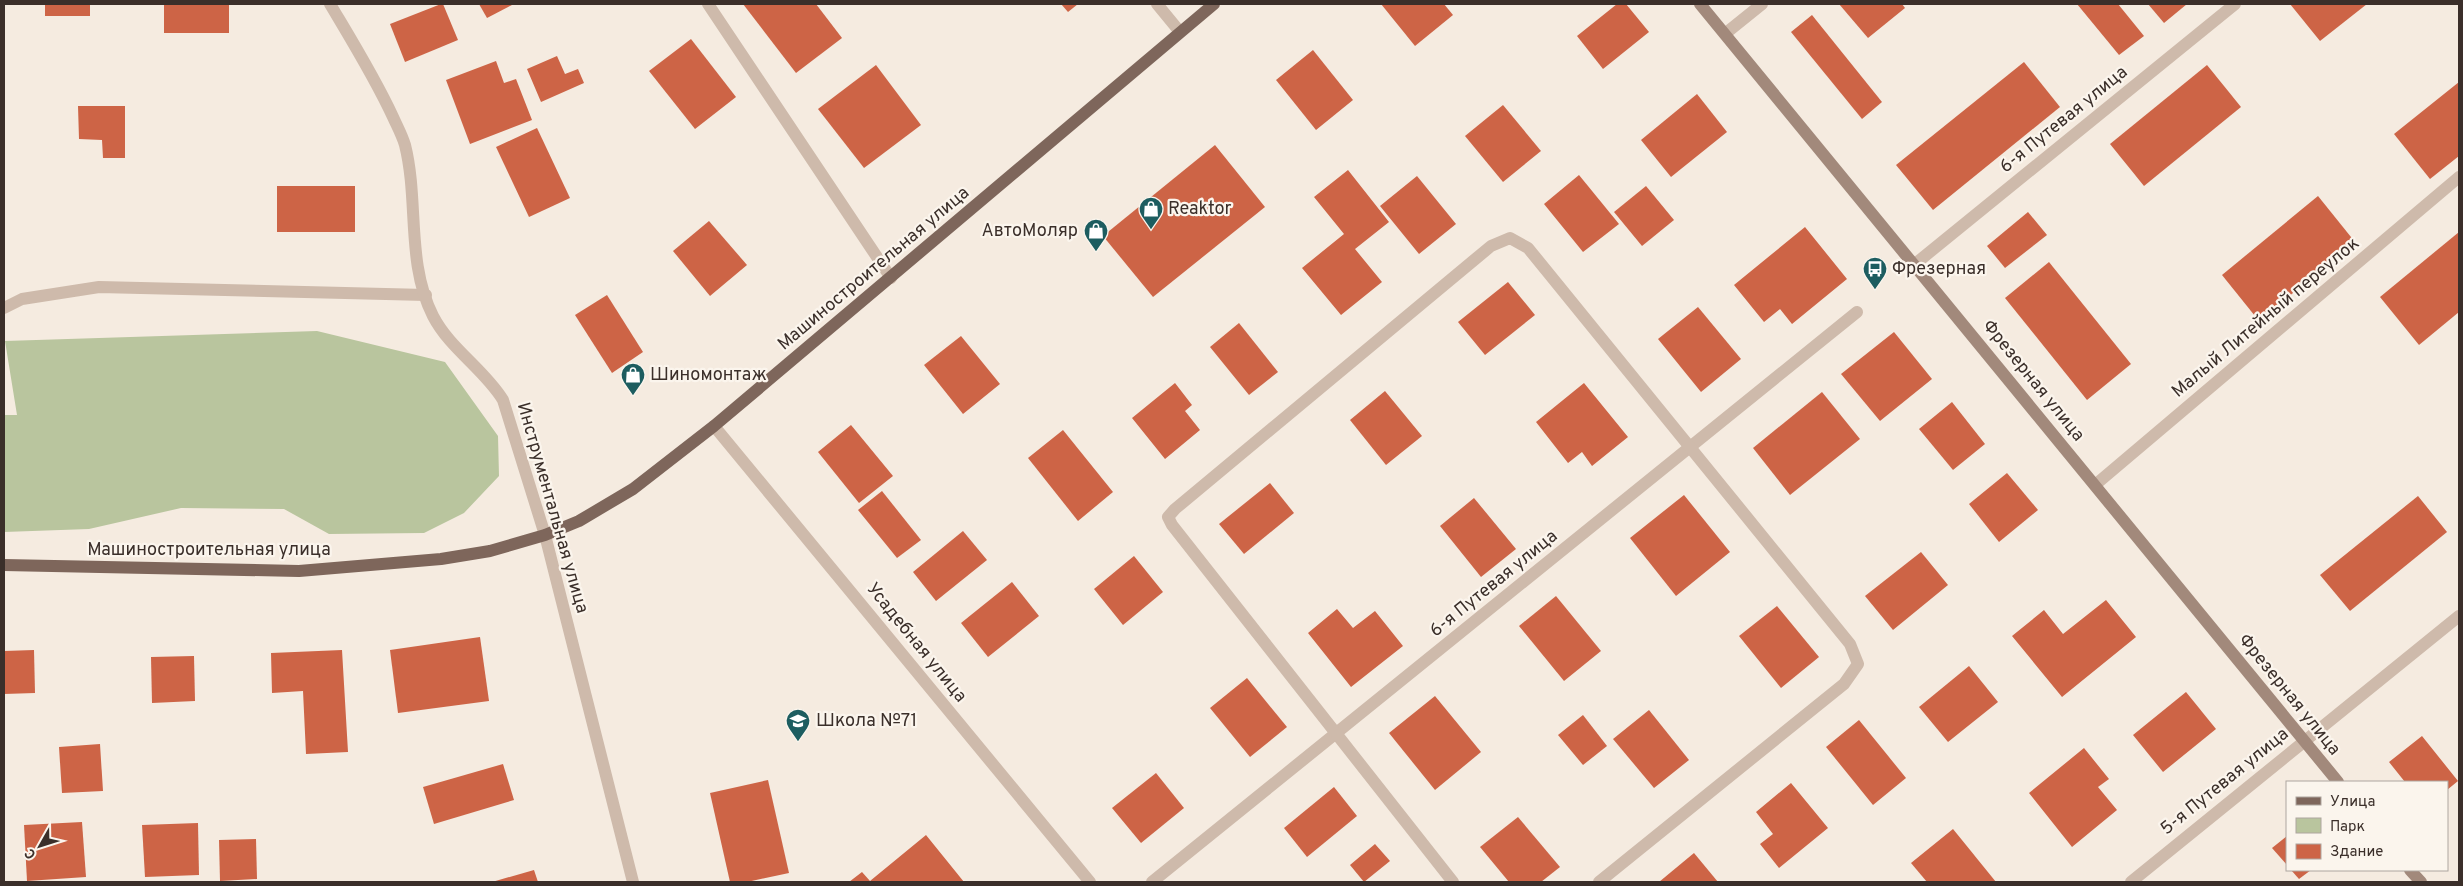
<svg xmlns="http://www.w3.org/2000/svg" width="2463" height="886" font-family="Overpass,sans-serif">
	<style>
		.green { fill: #b9c59e }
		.building { fill: #cd6446 }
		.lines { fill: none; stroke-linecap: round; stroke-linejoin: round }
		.service { stroke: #cebaab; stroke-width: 12 }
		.minor { stroke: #cebaab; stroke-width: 12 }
		.tertiary { stroke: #cebaab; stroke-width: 12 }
		.secondary { stroke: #a2897b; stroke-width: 12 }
		.primary { stroke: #7e665b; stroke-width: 12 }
		.labels { text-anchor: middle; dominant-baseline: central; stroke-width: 4.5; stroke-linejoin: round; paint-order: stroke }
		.street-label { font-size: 18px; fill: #3b2f2a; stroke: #fbf5ed }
		.poi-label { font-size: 18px; fill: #3b2f2a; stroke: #fbf5ed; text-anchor: start }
	</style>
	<rect width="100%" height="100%" fill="#f5ebe0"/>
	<path class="green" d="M 317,331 L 445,362 L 498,436 L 499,476 L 464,513 L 424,533 L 329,534 L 284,509 L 181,508 L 89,529 L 4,532 L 4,415 L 17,415 L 5,341 Z"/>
	<g class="building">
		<rect x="45" y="4" width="45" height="12"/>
		<rect x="164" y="4" width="65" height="29"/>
		<path d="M 441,4 L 443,4 L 458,40 L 405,62 L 390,24 Z"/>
		<path d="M 479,4 L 514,4 L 487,18 Z"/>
		<path d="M 743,4 L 816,4 L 842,38 L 796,73 Z"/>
		<path d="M 1061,4 L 1078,4 L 1068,12 Z"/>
		<path d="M 1381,4 L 1444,4 L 1453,15 L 1415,46 Z"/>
		<path d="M 1617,4 L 1626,4 L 1649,32 L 1603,69 L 1577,36 Z"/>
		<path d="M 1839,4 L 1902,4 L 1905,8 L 1868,38 Z"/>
		<path d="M 2077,4 L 2118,4 L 2144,36 L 2119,55 Z"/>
		<path d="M 2148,4 L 2187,4 L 2164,23 Z"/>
		<path d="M 2290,4 L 2367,4 L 2320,41 Z"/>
		<path d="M 1812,15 L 1882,102 L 1862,119 L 1791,32 Z"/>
		<path d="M 691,39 L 736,97 L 695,129 L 649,71 Z"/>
		<path d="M 1313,50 L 1353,100 L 1316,130 L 1276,80 Z"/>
		<path d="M 557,56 L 565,74 L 578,69 L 584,83 L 541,102 L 527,69 Z"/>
		<path d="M 496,61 L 504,83 L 516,79 L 532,120 L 470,144 L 446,80 Z"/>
		<path d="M 2024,62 L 2060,107 L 1933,210 L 1896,165 Z"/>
		<path d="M 876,65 L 921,125 L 864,168 L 818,109 Z"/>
		<path d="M 2207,65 L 2241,107 L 2144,186 L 2110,144 Z"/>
		<path d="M 2459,82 L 2459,156 L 2430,179 L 2394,134 Z"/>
		<path d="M 1697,94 L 1727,132 L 1671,177 L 1641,140 Z"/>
		<path d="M 1503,105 L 1541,151 L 1503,182 L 1465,136 Z"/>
		<path d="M 78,106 L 125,106 L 125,158 L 103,158 L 102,140 L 79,139 Z"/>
		<path d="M 537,128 L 570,198 L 529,217 L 496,147 Z"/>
		<path d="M 1215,145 L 1265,207 L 1153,297 L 1103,236 Z"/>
		<path d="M 1348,170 L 1389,222 L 1355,249 L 1382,282 L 1341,315 L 1302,268 L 1344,234 L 1314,197 Z"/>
		<path d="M 1579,175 L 1619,224 L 1583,252 L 1544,204 Z"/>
		<path d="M 1417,176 L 1456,224 L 1419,254 L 1380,206 Z"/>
		<rect x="277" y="186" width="78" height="46"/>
		<path d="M 1646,186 L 1674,220 L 1642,246 L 1614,212 Z"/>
		<path d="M 2318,196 L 2355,242 L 2259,321 L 2222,275 Z"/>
		<path d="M 2028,212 L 2047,235 L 2005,268 L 1987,246 Z"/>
		<path d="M 709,221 L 747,265 L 710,296 L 673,251 Z"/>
		<path d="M 1805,227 L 1847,279 L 1792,324 L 1780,309 L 1764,322 L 1734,285 Z"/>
		<path d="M 2459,232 L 2459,312 L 2419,345 L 2380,297 Z"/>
		<path d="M 2049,262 L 2131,364 L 2087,400 L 2005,298 Z"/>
		<path d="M 1508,282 L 1535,315 L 1485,355 L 1458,322 Z"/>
		<path d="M 607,295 L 643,352 L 612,373 L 575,315 Z"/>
		<path d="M 1698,307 L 1741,359 L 1701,392 L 1658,339 Z"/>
		<path d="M 1239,323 L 1278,372 L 1249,395 L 1210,347 Z"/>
		<path d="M 1894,332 L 1932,379 L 1880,421 L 1841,374 Z"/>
		<path d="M 961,336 L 1000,384 L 963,414 L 924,365 Z"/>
		<path d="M 1175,383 L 1192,405 L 1185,411 L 1200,430 L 1165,459 L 1132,418 Z"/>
		<path d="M 1584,383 L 1628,437 L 1592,466 L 1582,452 L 1568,463 L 1536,422 Z"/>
		<path d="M 1385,391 L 1422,436 L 1386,465 L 1350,420 Z"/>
		<path d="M 1822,392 L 1860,439 L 1790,495 L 1753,448 Z"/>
		<path d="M 1952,402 L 1985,444 L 1953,470 L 1919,429 Z"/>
		<path d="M 851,425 L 893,476 L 859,503 L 818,452 Z"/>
		<path d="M 1063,430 L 1113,492 L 1078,521 L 1028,458 Z"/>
		<path d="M 2007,473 L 2038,510 L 1999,542 L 1969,504 Z"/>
		<path d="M 1270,483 L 1294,513 L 1244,554 L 1219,524 Z"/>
		<path d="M 882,491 L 921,540 L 897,558 L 858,510 Z"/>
		<path d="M 1684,495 L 1730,552 L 1676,596 L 1630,538 Z"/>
		<path d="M 2418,496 L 2447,532 L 2350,611 L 2320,575 Z"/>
		<path d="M 1474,498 L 1516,549 L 1481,577 L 1440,526 Z"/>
		<path d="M 963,531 L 987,560 L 936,601 L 913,572 Z"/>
		<path d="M 1921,552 L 1948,585 L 1893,630 L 1865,596 Z"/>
		<path d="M 1134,556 L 1163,592 L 1123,625 L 1094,589 Z"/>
		<path d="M 1012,582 L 1039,616 L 988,657 L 961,623 Z"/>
		<path d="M 1556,596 L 1601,651 L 1564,681 L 1519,626 Z"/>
		<path d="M 2106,600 L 2136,637 L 2062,697 L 2012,636 L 2044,610 L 2063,634 Z"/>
		<path d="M 1777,606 L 1819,657 L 1781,688 L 1739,636 Z"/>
		<path d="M 1337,609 L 1353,628 L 1375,611 L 1403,646 L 1351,687 L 1308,633 Z"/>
		<path d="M 480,637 L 489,701 L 398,713 L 390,650 Z"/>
		<path d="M 34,650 L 35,693 L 4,694 L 4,651 Z"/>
		<path d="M 342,650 L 348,752 L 306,754 L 303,691 L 272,693 L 271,653 Z"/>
		<path d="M 194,656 L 195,701 L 152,703 L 151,657 Z"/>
		<path d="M 1969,666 L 1998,702 L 1948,742 L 1919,707 Z"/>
		<path d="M 1247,678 L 1287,727 L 1250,757 L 1210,708 Z"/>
		<path d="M 2186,692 L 2216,729 L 2163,772 L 2133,735 Z"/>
		<path d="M 1435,696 L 1481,752 L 1435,790 L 1389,733 Z"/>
		<path d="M 1649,710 L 1689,760 L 1654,788 L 1613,739 Z"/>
		<path d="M 1583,715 L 1607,746 L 1583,765 L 1558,735 Z"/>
		<path d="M 1859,720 L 1906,778 L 1873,805 L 1826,747 Z"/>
		<path d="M 2422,736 L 2458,781 L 2447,790 L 2447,782 L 2405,782 L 2389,762 Z"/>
		<path d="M 100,744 L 103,791 L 62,793 L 59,747 Z"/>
		<path d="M 2084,748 L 2109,779 L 2098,787 L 2117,810 L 2072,847 L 2029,793 Z"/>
		<path d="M 503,764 L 514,800 L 434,824 L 423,787 Z"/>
		<path d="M 1156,773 L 1184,808 L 1141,843 L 1112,808 Z"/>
		<path d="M 768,780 L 789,873 L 747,882 L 730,882 L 710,793 Z"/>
		<path d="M 1791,783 L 1828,828 L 1779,868 L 1760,844 L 1773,834 L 1756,812 Z"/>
		<path d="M 1334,787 L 1357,816 L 1307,857 L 1284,828 Z"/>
		<path d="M 1518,817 L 1560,867 L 1541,882 L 1509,882 L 1480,847 Z"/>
		<path d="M 82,822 L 86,877 L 27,881 L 24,825 Z"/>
		<path d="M 198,823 L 199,875 L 145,877 L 142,825 Z"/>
		<path d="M 1953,829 L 1996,882 L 1927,882 L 1911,863 Z"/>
		<path d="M 926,835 L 964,882 L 849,882 L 862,872 L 870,881 Z"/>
		<path d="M 2287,836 L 2287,865 L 2272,848 Z"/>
		<path d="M 256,839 L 257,879 L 220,881 L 219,840 Z"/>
		<path d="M 1375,844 L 1390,861 L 1364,882 L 1350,865 Z"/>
		<path d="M 1694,853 L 1718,882 L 1659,882 Z"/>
		<path d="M 534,870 L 538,882 L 492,882 Z"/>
		<path d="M 2291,870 L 2311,870 L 2299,879 Z"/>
	</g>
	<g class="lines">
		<g class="service">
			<path d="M 708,4 L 891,278"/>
			<path d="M 1157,4 L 1180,32"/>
			<path d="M 4,308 L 22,299 L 99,287 L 426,295"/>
		</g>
		<g class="minor">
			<path d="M 330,4 C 352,41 375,78 393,117 C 397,126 402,135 405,145 C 419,201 406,263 433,316 C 450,349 484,369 503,400 L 545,535"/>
			<path d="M 1726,33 L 1762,4"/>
			<path d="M 1915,264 L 2235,4"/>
			<path d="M 714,426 L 1090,882"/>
			<path d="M 2095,485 L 2459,177"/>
			<path d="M 1152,882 L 1857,312"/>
			<path d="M 1453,882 L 1172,525 L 1168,517 L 1175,509 L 1491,246 L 1510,238 L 1528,248 L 1850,644 L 1858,664 L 1844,684 L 1599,882"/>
			<path d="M 2131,882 L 2459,616"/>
		</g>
		<path class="tertiary" d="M 545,535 L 633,882"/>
		<g class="secondary">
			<path d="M 1700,4 L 2338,782"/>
			<path d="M 2410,870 L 2421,882"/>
		</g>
		<path class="primary" d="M 4,565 L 299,571 L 441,559 L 490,551 L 545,535 L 579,521 L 633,489 L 714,426 L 1214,4"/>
	</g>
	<defs>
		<symbol id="shop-pin" viewBox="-11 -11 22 30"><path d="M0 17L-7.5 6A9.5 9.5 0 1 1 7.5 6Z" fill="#1d5d60" stroke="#fbf5ed"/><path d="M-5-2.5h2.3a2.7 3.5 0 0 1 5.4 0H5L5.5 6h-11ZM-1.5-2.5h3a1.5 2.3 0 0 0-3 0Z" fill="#fff"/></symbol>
		<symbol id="bus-pin" viewBox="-11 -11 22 30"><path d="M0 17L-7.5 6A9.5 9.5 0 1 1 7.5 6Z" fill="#1d5d60" stroke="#fbf5ed"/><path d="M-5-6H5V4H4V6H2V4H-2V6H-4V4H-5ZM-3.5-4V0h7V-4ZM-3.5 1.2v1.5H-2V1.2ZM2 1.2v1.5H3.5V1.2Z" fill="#fff"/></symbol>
		<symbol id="school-pin" viewBox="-11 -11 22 30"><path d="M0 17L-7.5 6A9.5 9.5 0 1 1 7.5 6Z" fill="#1d5d60" stroke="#fbf5ed"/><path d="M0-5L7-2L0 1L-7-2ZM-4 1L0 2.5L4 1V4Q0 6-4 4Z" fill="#fff"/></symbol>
	</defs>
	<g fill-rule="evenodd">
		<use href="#shop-pin" x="1137" y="195" width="28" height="38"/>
		<use href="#shop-pin" x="1082" y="217" width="28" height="38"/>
		<use href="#bus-pin" x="1861" y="255" width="28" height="38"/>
		<use href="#shop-pin" x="619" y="361" width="28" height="38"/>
		<use href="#school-pin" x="784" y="707" width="28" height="38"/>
	</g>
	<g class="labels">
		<g class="street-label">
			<text transform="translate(2064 120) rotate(-39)">6-я Путевая улица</text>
			<text transform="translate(874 269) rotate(-40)">Машиностроительная улица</text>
			<text transform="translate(2266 318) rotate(-40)">Малый Литейный переулок</text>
			<text transform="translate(2033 381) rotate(51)">Фрезерная улица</text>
			<text transform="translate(552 508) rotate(74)">Инструментальная улица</text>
			<text x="209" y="550">Машиностроительная улица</text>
			<text transform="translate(1494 584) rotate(-39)">6-я Путевая улица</text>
			<text transform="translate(916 643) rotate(51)">Усадебная улица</text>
			<text transform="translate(2289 695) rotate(51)">Фрезерная улица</text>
			<text transform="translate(2225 782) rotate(-39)">5-я Путевая улица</text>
		</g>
		<g class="poi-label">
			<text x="1168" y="209">Reaktor</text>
			<text x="1078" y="231" text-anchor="end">АвтоМоляр</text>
			<text x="1892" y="269">Фрезерная</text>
			<text x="650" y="375">Шиномонтаж</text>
			<text x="816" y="721">Школа №71</text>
		</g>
	</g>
	<rect width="2463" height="886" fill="none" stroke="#3b2f2a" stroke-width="10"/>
	<rect x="2286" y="781" width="162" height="90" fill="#fbf5ed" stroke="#aea69f"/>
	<rect x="2296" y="797" width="25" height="8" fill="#7e665b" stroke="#aea69f"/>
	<text x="2330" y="806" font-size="15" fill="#3b2f2a">Улица</text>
	<rect x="2296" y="818" width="25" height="15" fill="#b9c59e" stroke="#aea69f"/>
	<text x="2330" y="831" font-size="15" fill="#3b2f2a">Парк</text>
	<rect x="2296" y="844" width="25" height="15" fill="#cd6446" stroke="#aea69f"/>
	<text x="2330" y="856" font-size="15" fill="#3b2f2a">Здание</text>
	<g transform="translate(40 846) rotate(231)" stroke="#fbf5ed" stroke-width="4" paint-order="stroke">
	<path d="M0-4L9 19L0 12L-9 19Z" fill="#3b2f2a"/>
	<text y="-8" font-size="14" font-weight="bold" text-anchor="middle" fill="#3b2f2a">С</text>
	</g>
</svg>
